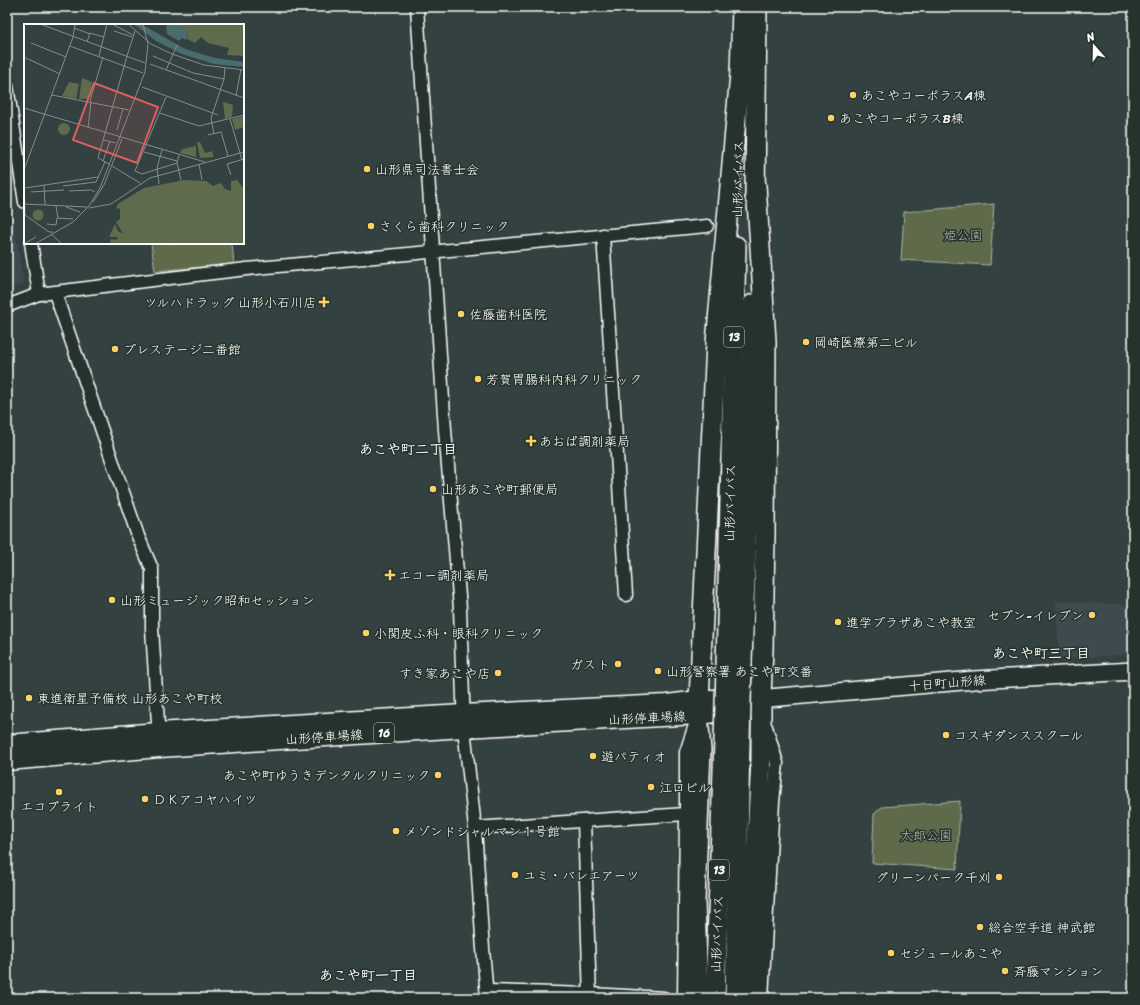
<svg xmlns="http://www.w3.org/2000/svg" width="1140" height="1005" font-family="Sriracha,'Klee One',sans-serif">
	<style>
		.built { fill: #3c4b4f }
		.green { fill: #5e6b4c; stroke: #aeb5a6 }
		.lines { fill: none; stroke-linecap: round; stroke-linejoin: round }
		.minor-casing { stroke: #fff; stroke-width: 15 }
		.secondary-casing { stroke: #fff; stroke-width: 20 }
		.primary-casing { stroke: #fff; stroke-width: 21 }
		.trunk-casing { stroke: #fff; stroke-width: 22 }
		.minor { stroke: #26332d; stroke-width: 12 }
		.secondary { stroke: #26332d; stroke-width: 17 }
		.primary { stroke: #26332d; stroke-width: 18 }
		.trunk { stroke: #26332d; stroke-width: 19 }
		.trunk-bridge-casing { stroke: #fff; stroke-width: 22; stroke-linecap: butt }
		.trunk-bridge { stroke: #26332d; stroke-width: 19 }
		.poi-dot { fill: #ffd166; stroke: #26332d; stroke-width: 1.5 }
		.labels { text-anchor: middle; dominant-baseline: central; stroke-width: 3; stroke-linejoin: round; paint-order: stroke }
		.shield { fill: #26332d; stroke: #bec2c0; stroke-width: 1 }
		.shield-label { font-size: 12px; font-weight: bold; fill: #fff }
		.poi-label { font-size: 13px; fill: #fff; stroke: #26332d; text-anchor: start }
		.street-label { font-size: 13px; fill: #fff; stroke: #26332d }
		.park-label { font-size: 13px; fill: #b7bcae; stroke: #26332d }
		.neighbourhood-label { font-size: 14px; font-weight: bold; fill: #fff; stroke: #26332d }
		.inset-road { fill: none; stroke: #858d8d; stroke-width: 1 }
		.view { fill: #e05e5e; fill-opacity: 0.15; stroke: #e05e5e; stroke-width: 2 }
		.inset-edge { fill: none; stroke: #fff; stroke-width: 2 }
	</style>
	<rect width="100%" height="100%" fill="#334141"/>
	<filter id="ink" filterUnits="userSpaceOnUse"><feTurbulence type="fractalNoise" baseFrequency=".025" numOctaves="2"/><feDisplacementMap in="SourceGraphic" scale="8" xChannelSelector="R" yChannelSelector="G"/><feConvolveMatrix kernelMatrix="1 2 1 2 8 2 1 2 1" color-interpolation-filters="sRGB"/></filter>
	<g filter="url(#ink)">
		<g class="built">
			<path d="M 7,179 L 24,284 L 7,290 Z"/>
			<path d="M 1055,601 L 1133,605 L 1133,654 L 1060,659 Z"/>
		</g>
		<g class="green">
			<path d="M 994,204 L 990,265 L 901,260 L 904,212 Z"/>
			<path d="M 151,243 L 232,243 L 234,264 L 155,271 Z"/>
			<path d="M 960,801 L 957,869 L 872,863 L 874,814 L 882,807 Z"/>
		</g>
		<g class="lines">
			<defs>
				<g id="minor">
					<path d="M 417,7 L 445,430 L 460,608 L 464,728 L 475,828 L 482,936 L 487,998"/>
					<path d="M 7,86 L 25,202"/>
					<path d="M 603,235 L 626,595"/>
					<path d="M 31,243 L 39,294"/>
					<path d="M 55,293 L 138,536 L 152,569 L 152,628 L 159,739"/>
					<path d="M 7,306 L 39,294 L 144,281 L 247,269 L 707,226"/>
					<path d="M 584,821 L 590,998"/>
					<path d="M 475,828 L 686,814"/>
					<path d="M 487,991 L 590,994 L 664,998"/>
					<path d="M 684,998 L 686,814 L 686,752 L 696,722"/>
					<path d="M 762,998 L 773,802 L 777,763 L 766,727"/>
				</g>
				<path id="secondary" d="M 761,696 L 769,698 L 974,680 L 1133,671"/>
				<g id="primary">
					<path d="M 7,744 L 158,732 L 463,714 L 667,704 L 699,700 L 741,697"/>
					<path d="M 7,761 L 159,748 L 464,728 L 698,715 L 761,708"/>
				</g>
				<g id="trunk">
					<path d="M 740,75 L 742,7"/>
					<path d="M 755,198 L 757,7"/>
					<path d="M 742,663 L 750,427 L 753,304"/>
					<path d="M 726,667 L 736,246"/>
					<path d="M 698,998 L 695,901 L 701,750 L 698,715 L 699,700 L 716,343 L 741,63"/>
					<path d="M 715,998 L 724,741"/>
					<path d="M 735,998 L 740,742"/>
					<path d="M 749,998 L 761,759 L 761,696 L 763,649 L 765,537 L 766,341 L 756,185"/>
				</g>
			</defs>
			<use href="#minor" class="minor-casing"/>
			<use href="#secondary" class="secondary-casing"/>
			<use href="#primary" class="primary-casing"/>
			<use href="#trunk" class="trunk-casing"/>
			<use href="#minor" class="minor"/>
			<use href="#secondary" class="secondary"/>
			<use href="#primary" class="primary"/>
			<use href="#trunk" class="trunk"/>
			<defs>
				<g id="trunk-bridge">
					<path d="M 724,741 L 726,667"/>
					<path d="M 740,742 L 742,663"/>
				</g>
			</defs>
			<use href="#trunk-bridge" class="trunk-bridge-casing"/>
			<use href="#trunk-bridge" class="trunk-bridge"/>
		</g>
	</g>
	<g class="poi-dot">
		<circle cx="853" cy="95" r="4"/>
		<circle cx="831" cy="118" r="4"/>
		<circle cx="367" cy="169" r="4"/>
		<circle cx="371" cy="226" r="4"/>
		<path d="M322 296h4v4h4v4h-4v4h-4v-4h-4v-4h4z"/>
		<circle cx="461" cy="314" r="4"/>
		<circle cx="806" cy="342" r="4"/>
		<circle cx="115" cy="349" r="4"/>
		<circle cx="478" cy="379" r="4"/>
		<path d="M529 435h4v4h4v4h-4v4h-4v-4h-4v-4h4z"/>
		<circle cx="433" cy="489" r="4"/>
		<path d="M388 569h4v4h4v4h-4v4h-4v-4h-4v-4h4z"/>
		<circle cx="112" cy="600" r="4"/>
		<circle cx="1092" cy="615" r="4"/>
		<circle cx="838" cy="622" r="4"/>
		<circle cx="366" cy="633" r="4"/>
		<circle cx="618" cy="664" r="4"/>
		<circle cx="658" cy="671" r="4"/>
		<circle cx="498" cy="673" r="4"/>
		<circle cx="29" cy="698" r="4"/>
		<circle cx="946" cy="735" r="4"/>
		<circle cx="593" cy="756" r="4"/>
		<circle cx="438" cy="775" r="4"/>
		<circle cx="651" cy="787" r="4"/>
		<circle cx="59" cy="792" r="4"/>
		<circle cx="145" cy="799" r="4"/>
		<circle cx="396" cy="831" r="4"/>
		<circle cx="515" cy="875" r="4"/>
		<circle cx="999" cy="877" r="4"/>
		<circle cx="980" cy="927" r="4"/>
		<circle cx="891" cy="953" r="4"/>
		<circle cx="1005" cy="971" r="4"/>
	</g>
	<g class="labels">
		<g class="shield">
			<rect x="724" y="327" width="20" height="20" rx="3"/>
			<rect x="374" y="723" width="20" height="20" rx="3"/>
			<rect x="709" y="860" width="20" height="20" rx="3"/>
		</g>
		<g class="shield-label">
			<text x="734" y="337">13</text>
			<text x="384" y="733">16</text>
			<text x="719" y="870">13</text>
		</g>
		<g class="poi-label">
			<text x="861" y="95">あこやコーポラスA棟</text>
			<text x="839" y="118">あこやコーポラスB棟</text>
			<text x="375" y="169">山形県司法書士会</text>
			<text x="379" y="226">さくら歯科クリニック</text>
			<text x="316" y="302" text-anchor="end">ツルハドラッグ 山形小石川店</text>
			<text x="469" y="314">佐藤歯科医院</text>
			<text x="814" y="342">岡崎医療第二ビル</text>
			<text x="123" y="349">プレステージ二番館</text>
			<text x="486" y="379">芳賀胃腸科内科クリニック</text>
			<text x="539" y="441">あおば調剤薬局</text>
			<text x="441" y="489">山形あこや町郵便局</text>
			<text x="398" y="575">エコー調剤薬局</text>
			<text x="120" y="600">山形ミュージック昭和セッション</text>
			<text x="1084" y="615" text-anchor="end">セブン-イレブン</text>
			<text x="846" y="622">進学プラザあこや教室</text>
			<text x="374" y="633">小関皮ふ科・眼科クリニック</text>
			<text x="610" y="664" text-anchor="end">ガスト</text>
			<text x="666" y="671">山形警察署 あこや町交番</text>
			<text x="490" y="673" text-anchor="end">すき家あこや店</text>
			<text x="37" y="698">東進衛星予備校 山形あこや町校</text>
			<text x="954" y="735">コスギダンススクール</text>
			<text x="601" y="756">遊パティオ</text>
			<text x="430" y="775" text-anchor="end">あこや町ゆうきデンタルクリニック</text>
			<text x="659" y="787">江口ビル</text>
			<text x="153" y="799">ＤＫアコヤハイツ</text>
			<text x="59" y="806" text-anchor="middle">エコブライト</text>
			<text x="404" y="831">メゾンドシャルマン１号館</text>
			<text x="523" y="875">ユミ・バレエアーツ</text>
			<text x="991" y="877" text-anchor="end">グリーンパーク千刈</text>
			<text x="988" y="927">総合空手道 神武館</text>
			<text x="899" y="953">セジュールあこや</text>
			<text x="1013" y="971">斉藤マンション</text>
		</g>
		<g class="street-label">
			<text transform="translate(738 179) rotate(-89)">山形バイパス</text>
			<text transform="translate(730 503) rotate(-89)">山形バイパス</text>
			<text transform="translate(947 683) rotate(-5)">十日町山形線</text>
			<text transform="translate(647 718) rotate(-3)">山形停車場線</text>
			<text transform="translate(324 737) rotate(-4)">山形停車場線</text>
			<text transform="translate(717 934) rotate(-88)">山形バイパス</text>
		</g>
		<g class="park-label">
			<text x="963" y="235">姫公園</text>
			<text x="926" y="835">太郎公園</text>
		</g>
		<g class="neighbourhood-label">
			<text x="408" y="449">あこや町二丁目</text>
			<text x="1041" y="653">あこや町三丁目</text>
			<text x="368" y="975">あこや町一丁目</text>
		</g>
	</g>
	<g transform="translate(24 24)">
		<rect width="220" height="220" fill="#334141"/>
		<path d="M 154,0 L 220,0 L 220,32 L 203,31 L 205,24 L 184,19 L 177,13 L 171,19 L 163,15 L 164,10 ZM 58,54 L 68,58 L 65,75 L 55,75 ZM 45,58 L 55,60 L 54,65 L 49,64 L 54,65 L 52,75 L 38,72 ZM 199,78 L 209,81 L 208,93 L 201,95 ZM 220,92 L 220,103 L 211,106 L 208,95 ZM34 105a6 6 0 1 1 12 0a6 6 0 1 1-12 0ZM 173,118 L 176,118 L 181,129 L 188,127 L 190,133 L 176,134 ZM 172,122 L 172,133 L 156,129 L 158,125 ZM 160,156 L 182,157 L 189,162 L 197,159 L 201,165 L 207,167 L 207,157 L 213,156 L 220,165 L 220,220 L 86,219 L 87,215 L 92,216 L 94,213 L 85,213 L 91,200 L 94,207 L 99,210 L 92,198 L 96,195 L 96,185 L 92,184 L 94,180 L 120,164 ZM8.5 191a5.5 5.5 0 1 1 11 0a5.5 5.5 0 1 1-11 0Z" fill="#5e6b4c"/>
		<path d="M 110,0 L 117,0 L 161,25 L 191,34 L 220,38 L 220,43 L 190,40 L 158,30 L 132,17 ZM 142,0 L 154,0 L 164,10 L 162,16 L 158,14 L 155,17 L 143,10 Z" fill="#496c6e"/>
		<path class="inset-road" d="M 16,0 L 121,39M 88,0 L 109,11M 104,0 L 127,20 L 148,30 L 180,41 L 220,46M 50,4 L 66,10M 90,7 L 108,13M 63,18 L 66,9 L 80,13M 7,19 L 42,33M 46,22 L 119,49M 75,32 L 83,0M 103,32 L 111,7M 129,32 L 169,49 L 200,55M 0,33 L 36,50M 126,40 L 220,74M 142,46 L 153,21M 118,63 L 194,91M 28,71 L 105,86M 212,72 L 217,45M 142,73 L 111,147 L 118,150 L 153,139M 66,77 L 79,33M 0,84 L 181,138M 136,89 L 175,102 L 220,91M 206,95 L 218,136M 64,104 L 67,77M 93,106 L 99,85M 197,108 L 204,132M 190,110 L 187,94 L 200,55 L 201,44M 184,111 L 197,108M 80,116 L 92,119M 120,128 L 153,137M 155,131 L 153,139 L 157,156M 79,137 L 86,117M 85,140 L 74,134 L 103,32M 175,140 L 178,156M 88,142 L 116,159M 0,146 L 49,13 L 51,0M 0,149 L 1,191 L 25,208 L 29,208M 207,151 L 203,140 L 220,135M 135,160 L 133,144 L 138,126M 20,161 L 21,181M 39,162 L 72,158 L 81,138M 1,164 L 74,153M 45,167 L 67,166 L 71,168M 7,168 L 40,166M 69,178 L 80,161 L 98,115M 0,180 L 63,183M 32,182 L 34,194M 42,183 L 56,188M 65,184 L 87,180 L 126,154 L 220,128M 23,200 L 32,201 L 33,194 L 49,195M 27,210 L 38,220M 0,220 L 12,213M 11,220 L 49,198 L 65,182 L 76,164 L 121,48 L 124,20 L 119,0"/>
		<path class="view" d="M 70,59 L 134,83 L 113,139 L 49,116 Z"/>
		<rect width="220" height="220" class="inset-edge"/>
	</g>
	<rect width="1140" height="1005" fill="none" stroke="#26332d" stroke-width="24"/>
	<rect x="12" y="12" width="1116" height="981" fill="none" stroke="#fff" stroke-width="1.5" filter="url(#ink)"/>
	<g transform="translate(1094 46) rotate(340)" stroke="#26332d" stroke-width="3" paint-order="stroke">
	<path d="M0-3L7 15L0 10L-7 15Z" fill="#ffffff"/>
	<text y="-6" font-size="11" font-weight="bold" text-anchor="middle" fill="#ffffff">N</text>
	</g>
</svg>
